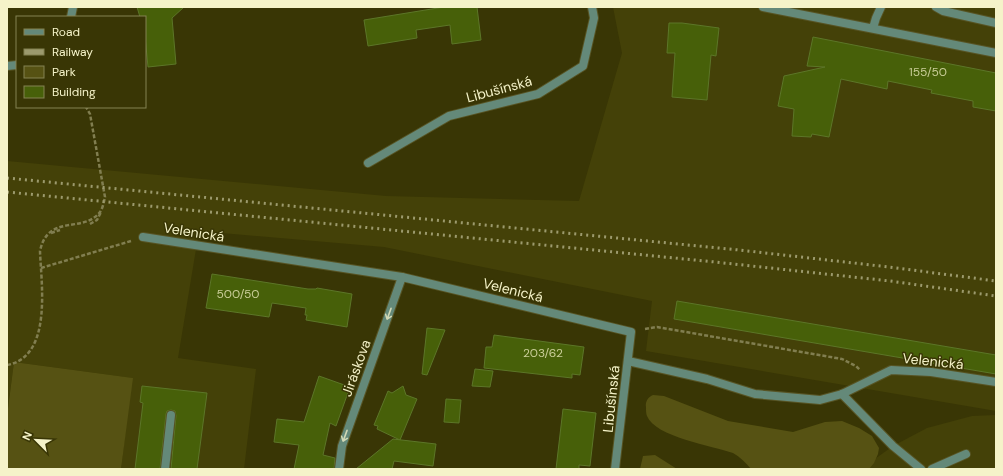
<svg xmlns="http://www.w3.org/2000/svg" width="1003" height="476" font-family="'DM Sans',sans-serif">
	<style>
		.built { fill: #444108 }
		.green { fill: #565213 }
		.building { fill: #476009; stroke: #5c7628 }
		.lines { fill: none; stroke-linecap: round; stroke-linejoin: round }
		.lane-casing { stroke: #575424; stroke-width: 10 }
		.street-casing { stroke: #575424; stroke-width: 10 }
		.path { stroke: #817e50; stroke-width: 2.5; stroke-dasharray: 4 2; stroke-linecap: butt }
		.lane { stroke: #648979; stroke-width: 8 }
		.street { stroke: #648979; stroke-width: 8 }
		.rail { stroke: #9c9a6d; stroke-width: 3; stroke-dasharray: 2 4; stroke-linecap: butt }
		.oneway { stroke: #d1d8b5 }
		.labels { text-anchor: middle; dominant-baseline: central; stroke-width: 3; stroke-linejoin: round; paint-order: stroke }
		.number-label { font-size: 12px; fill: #cace99 }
		.street-label { font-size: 14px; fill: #f5f3c9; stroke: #393605 }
	</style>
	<rect width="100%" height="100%" fill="#393605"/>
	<g class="built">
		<path d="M 613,7 L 996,7 L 996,411 L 646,351 L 652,301 L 384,247 L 199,231 L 178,358 L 256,369 L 244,469 L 121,469 L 132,378 L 14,362 L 7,416 L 7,161 L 386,196 L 579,201 L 622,53 Z"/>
		<path d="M 996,415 L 996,469 L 861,469 L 893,446 L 927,428 L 972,416 Z"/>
	</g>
	<g class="green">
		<path d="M 14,362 L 133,378 L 121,469 L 7,469 L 7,416 Z"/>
		<path d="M 653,395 L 664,396 L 728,421 L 793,432 L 825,422 L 842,421 L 859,428 L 872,436 L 879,448 L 878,454 L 874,463 L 869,469 L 751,469 C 746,463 740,457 733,453 C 713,446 655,437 647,416 C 646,414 646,410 646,407 C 645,402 648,397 653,395 Z"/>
		<path d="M 655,455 L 677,469 L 640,469 L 643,456 Z"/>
	</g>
	<g class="building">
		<path d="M 137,7 L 184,7 L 172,18 L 176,64 L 148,67 L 145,36 L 145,17 L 140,17 Z"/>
		<path d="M 444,7 L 477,7 L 481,40 L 452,44 L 450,25 L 416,30 L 417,38 L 368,46 L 364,20 Z"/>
		<path d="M 669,23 L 682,23 L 719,28 L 716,56 L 711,55 L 707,100 L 672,97 L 675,53 L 667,53 Z"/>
		<path d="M 813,37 L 996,73 L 996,111 L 973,107 L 973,101 L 931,93 L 932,90 L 888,81 L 887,89 L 841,79 L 829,137 L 812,134 L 811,137 L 792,136 L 794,109 L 778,106 L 784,76 L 825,67 L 807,66 Z"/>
		<path d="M 212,274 L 308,289 L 316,289 L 317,288 L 352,294 L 347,327 L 306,320 L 307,315 L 305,315 L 306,308 L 272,303 L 269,317 L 206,308 Z"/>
		<path d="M 677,301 L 996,355 L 996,374 L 674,319 Z"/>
		<path d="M 427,328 L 445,330 L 427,375 L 422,374 Z"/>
		<path d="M 494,335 L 584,347 L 580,375 L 572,374 L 572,378 L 484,368 L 486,347 L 492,347 Z"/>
		<path d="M 475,369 L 493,371 L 490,387 L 472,386 Z"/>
		<path d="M 319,376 L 350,387 L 336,426 L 330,423 L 323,455 L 335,458 L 334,469 L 294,469 L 299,445 L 274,442 L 277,419 L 304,422 Z"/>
		<path d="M 142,386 L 207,393 L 197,469 L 171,469 L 176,416 L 175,411 L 171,410 L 167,411 L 166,414 L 160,469 L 135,469 L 143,403 L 140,402 Z"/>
		<path d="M 403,386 L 406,395 L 417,399 L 400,440 L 377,429 L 378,426 L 374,425 L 388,391 L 392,393 Z"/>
		<path d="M 446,399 L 461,400 L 459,423 L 444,422 Z"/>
		<path d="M 563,409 L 596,413 L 590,466 L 579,465 L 579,469 L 556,469 Z"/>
		<path d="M 393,439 L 436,444 L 433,466 L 394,461 L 392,469 L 356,469 Z"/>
	</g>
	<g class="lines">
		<defs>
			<g id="lane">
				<path d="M 936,7 L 943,11 L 996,23"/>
				<path d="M 873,28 L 876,18 L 881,7"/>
				<path d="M 842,394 L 893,446 L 921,469"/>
				<path d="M 165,469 L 171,415"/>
				<path d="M 932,469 L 966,454"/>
			</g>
			<g id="street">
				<path d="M 763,7 L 996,53"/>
				<path d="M 71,17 L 73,7"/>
				<path d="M 7,66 L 17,65"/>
				<path d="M 368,163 L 449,116 L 538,94 L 583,66 L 594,18 L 592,7"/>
				<path d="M 143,237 L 402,277 L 631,332 L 615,469"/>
				<path d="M 628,361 L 707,379 L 755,394 L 820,400 L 842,394 L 891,370 L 931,372 L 996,382"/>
				<path d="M 339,469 L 342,446 L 402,277"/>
			</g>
		</defs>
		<use href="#lane" class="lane-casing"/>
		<use href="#street" class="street-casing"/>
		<g class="path">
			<path d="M 90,224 L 97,220 L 101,212"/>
			<path d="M 51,233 L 60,230"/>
			<path d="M 41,268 L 131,241"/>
			<path d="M 645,329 L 657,327 L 842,359 L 856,366 L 860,370"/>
			<path d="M 7,365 C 53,357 41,283 40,251 C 48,213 83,234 100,212 C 103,208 104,201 105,197 L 90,114 L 86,107"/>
		</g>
		<use href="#lane" class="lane"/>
		<use href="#street" class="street"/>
		<g class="rail">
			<path d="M 7,178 L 739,250 L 889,267 L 996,281"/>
			<path d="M 7,192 L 715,262 L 890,281 L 996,296"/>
		</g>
	</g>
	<defs><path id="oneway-shaft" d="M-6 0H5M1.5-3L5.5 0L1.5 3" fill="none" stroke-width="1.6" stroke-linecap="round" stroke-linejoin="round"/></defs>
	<g class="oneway">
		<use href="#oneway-shaft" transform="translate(389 314) rotate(110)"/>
		<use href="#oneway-shaft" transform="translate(345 436) rotate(110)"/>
	</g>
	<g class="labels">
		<g class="number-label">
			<text x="928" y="72">155/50</text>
			<text x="238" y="294">500/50</text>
			<text x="543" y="353">203/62</text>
		</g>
		<g class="street-label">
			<text transform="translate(499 89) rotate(-15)">Libušínská</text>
			<text transform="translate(194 232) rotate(9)">Velenická</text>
			<text transform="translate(513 290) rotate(14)">Velenická</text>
			<text transform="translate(933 361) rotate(6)">Velenická</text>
			<text transform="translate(356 368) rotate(-70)">Jiráskova</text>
			<text transform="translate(611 399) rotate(-84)">Libušínská</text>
		</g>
	</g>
	<rect width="1003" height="476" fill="none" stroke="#f5f3c9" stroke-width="16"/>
	<rect x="16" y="16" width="130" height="92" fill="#393605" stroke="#848253"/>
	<rect x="24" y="29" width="20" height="6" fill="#648979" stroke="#848253"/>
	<text x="52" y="36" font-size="12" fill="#f5f3c9">Road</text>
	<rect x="24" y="49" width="20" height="6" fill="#9c9a6d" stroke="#848253"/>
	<text x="52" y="56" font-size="12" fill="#f5f3c9">Railway</text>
	<rect x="24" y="66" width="20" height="12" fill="#565213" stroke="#848253"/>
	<text x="52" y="76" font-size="12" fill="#f5f3c9">Park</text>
	<rect x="24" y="86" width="20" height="12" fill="#476009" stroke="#848253"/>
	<text x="52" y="96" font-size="12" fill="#f5f3c9">Building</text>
	<g transform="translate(36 440) rotate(294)" stroke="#393605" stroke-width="3" paint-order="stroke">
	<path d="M0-3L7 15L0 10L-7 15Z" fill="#f5f3c9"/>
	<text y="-6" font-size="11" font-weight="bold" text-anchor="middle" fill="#f5f3c9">N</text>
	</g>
</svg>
